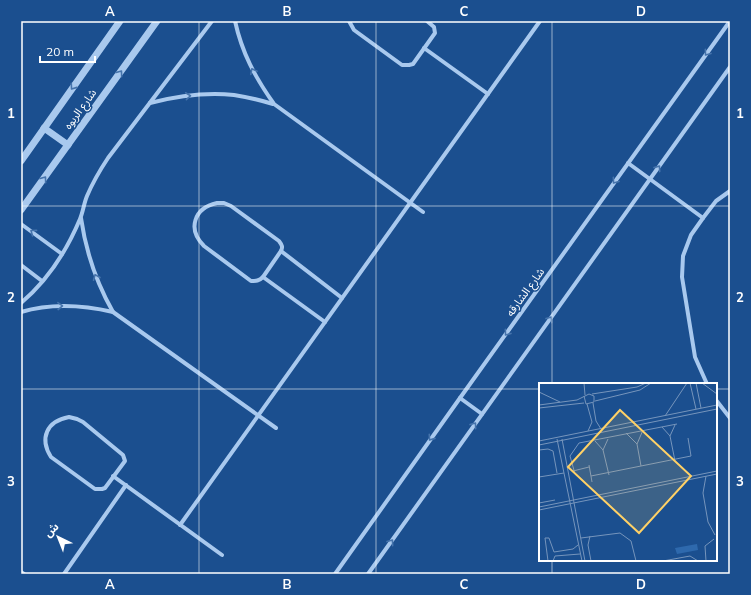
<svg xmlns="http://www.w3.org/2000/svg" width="751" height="595" font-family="Mulish,'Noto Sans Arabic',sans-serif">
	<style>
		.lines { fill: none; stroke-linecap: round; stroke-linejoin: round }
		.minor { stroke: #a9c9ee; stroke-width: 4 }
		.tertiary { stroke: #a9c9ee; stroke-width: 7 }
		.oneway { stroke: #4674ac }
		.grid { fill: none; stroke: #fff; stroke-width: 1; stroke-opacity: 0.55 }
		.labels { text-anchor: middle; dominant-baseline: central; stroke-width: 3; stroke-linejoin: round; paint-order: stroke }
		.street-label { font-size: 11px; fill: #fff; stroke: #1b4f8f }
		.inset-road { fill: none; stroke: #7695bc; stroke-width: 1 }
		.view { fill: #ffd166; fill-opacity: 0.15; stroke: #ffd166; stroke-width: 2 }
		.inset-edge { fill: none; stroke: #fff; stroke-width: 2 }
		.neatline { fill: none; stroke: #fff; stroke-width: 1.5 }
		.grid-label { font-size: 13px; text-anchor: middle; font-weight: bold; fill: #fff }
	</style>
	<rect width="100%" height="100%" fill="#1b4f8f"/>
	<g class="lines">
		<g class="minor">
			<path d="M 235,21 C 242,53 255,77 274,104 L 423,212"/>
			<path d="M 349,21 L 354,30 L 402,65 L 409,65 L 413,64 L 435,33 L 434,27 L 427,21"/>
			<path d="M 424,48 L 488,94"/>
			<path d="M 150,103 C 177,96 205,92 234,95 C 247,97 260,100 273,104"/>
			<path d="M 628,163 L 703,218"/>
			<path d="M 217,203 L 224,203 L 231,206 L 279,241 C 282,245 283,247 281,251 L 263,277 C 259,281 256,281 251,281 L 204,246 C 187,229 194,208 217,203 Z"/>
			<path d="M 81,218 C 86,253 96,282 113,312"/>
			<path d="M 21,224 L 62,254"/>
			<path d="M 281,251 L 342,298"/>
			<path d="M 21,265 L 42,281"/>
			<path d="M 263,277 L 325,322"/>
			<path d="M 21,303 C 47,281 67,250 80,219 C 83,212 84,203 87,196 C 93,182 100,170 108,158 L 212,21"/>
			<path d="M 21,312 C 51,303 83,305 113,312 L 276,428"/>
			<path d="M 707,384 L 695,357 L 682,277 L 683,256 L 691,235 L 703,218 L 716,201 L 730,191"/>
			<path d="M 460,398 L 482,414"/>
			<path d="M 716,400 L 730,418"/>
			<path d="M 69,417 L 77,419 L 83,422 L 123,455 L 125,461 L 105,488 L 102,489 L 95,489 L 51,457 C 39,438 47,421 69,417 Z"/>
			<path d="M 113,476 L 222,555"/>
			<path d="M 180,525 L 540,21"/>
			<path d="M 21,572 L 24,574"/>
			<path d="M 64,574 L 126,485"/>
			<path d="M 335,574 L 460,398 L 730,21"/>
			<path d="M 368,574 L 730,67"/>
		</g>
		<g class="tertiary">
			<path d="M 44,128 L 68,145"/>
			<path d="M 21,161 L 120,21"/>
			<path d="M 21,210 L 157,21"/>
		</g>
	</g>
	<defs><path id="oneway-chevron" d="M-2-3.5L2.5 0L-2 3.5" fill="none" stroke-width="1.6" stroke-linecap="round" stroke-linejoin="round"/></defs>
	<g class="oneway">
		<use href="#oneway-chevron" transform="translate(707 53) rotate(126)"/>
		<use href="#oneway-chevron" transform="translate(253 71) rotate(-118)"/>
		<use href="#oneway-chevron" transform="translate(120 73) rotate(-54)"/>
		<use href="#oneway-chevron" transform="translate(73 87) rotate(125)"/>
		<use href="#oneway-chevron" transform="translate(188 96) rotate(-6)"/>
		<use href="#oneway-chevron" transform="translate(658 168) rotate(-55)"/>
		<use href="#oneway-chevron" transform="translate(44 179) rotate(-54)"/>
		<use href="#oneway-chevron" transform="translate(615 181) rotate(126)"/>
		<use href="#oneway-chevron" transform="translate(33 232) rotate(-144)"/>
		<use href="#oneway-chevron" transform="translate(96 277) rotate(-112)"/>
		<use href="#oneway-chevron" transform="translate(60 306) rotate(-2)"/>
		<use href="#oneway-chevron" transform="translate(550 319) rotate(-54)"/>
		<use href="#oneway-chevron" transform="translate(507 333) rotate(126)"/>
		<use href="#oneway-chevron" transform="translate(474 425) rotate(-54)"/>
		<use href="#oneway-chevron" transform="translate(431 438) rotate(125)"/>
		<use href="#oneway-chevron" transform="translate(391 542) rotate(-54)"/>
	</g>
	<path class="grid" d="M 199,21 L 199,574M 376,21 L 376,574M 552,21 L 552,384M 21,206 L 730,206M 21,389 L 540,389M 716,389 L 730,389M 552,560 L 552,574"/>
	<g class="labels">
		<g class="street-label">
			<text transform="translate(80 109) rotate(-54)">شارع الربوه</text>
			<text transform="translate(525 292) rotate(-54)">شارع الشارقه</text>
		</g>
	</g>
	<g transform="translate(539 383)">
		<rect width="178" height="178" fill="#1b4f8f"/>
		<path d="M 158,161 L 159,167 L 138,171 L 136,165 Z" fill="#2e69ad"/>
		<path class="inset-road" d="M 45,0 L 46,12M 151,0 L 157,26M 157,0 L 162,25M 163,0 L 178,11M 0,9 L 21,19M 53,11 L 98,4 L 107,0M 56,18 L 101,7 L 112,0M 54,20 L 57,38 L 62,46M 48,21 L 53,39 L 49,48M 0,22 L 38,17 L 50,11 L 55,13 L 55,19 L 47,21 L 45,13M 0,25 L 45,20M 126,33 L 148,0M 136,42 L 131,53 L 136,78M 123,44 L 131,53M 87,50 L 98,61M 18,56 L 43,178M 23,56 L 46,178M 0,58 L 178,22M 56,58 L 64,67 L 70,92M 0,62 L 178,26M 0,67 L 9,66 L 14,68 L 18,90M 64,67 L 69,56M 50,82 L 53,99M 102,83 L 98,61 L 104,47M 34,88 L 50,84M 36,91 L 31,73 L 40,60 L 138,41M 52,93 L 152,73 L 149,55M 167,93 L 164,110 L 169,139 L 176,152M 0,94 L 25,90M 0,120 L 16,117M 0,124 L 178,88M 0,127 L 178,91M 51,153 L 49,162 L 52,178M 42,155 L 81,150 L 92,158 L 97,178M 9,178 L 6,155 L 10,155 L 15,169 L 34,166 L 39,162M 14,178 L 16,173 L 41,171M 124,178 L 151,173 L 159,178M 167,178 L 166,163 L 175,156"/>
		<path class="view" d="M 81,27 L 152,93 L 100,150 L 29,84 Z"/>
		<rect width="178" height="178" class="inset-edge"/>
	</g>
	<rect width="751" height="595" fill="none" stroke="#1b4f8f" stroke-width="44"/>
	<g transform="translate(58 537) rotate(317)" stroke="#1b4f8f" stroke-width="3" paint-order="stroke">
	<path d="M0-3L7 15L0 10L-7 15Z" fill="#ffffff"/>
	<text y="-6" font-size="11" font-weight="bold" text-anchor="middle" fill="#ffffff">ش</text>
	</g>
	<path d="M40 56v6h55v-6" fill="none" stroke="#ffffff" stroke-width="2"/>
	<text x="46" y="56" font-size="12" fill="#ffffff" stroke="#1b4f8f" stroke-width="3" paint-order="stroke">20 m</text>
	<rect x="22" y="22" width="707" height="551" class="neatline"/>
	<g class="grid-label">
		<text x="110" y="16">A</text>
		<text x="287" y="16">B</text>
		<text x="464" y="16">C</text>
		<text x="641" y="16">D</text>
		<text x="11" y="118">1</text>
		<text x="740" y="118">1</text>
		<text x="11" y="302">2</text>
		<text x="740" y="302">2</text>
		<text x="11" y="486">3</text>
		<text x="740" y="486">3</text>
		<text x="110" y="589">A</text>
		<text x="287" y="589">B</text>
		<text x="464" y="589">C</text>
		<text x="641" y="589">D</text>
	</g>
</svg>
